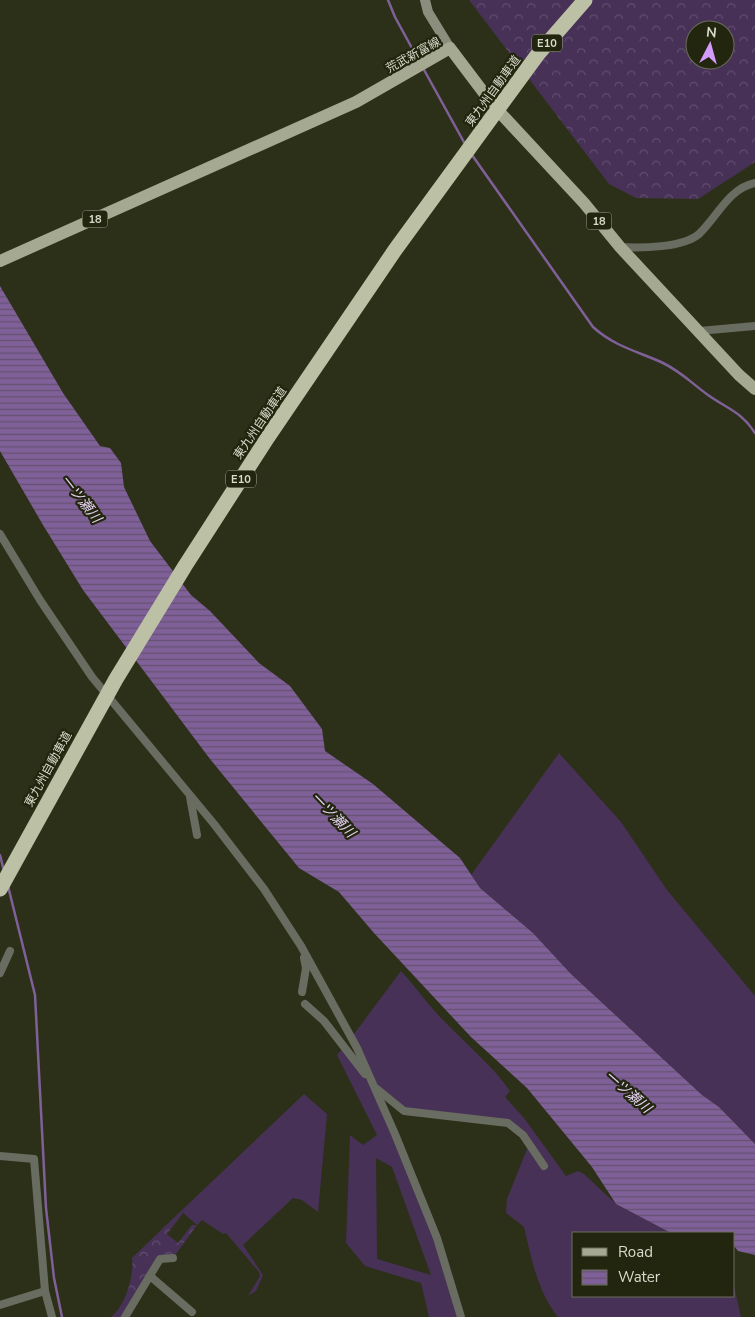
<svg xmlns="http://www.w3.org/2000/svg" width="755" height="1317" font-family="'Nunito Sans','Noto Sans JP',sans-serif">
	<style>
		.grass { fill: #473157; fill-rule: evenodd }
		.forest { fill: url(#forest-crowns); fill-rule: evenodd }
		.water { fill: url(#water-rules) }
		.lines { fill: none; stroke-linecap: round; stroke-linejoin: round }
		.stream { stroke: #806099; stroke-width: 2.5 }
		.minor { stroke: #696c60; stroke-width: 8 }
		.secondary { stroke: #8b8e7c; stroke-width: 10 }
		.primary { stroke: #a5a991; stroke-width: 12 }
		.motorway { stroke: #bcc1a5; stroke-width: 15 }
		.labels { text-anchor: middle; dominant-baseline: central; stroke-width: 4.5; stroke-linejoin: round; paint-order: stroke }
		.shield { fill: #23260e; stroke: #a2a493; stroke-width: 1 }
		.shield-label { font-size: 11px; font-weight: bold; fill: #d8dacc }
		.street-label { font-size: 12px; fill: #d8dacc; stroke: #23260e }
		.water-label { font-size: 14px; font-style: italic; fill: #e5d3f4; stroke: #23260e }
	</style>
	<defs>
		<pattern id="forest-crowns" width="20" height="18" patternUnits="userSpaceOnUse" patternTransform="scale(1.25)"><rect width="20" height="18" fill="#473157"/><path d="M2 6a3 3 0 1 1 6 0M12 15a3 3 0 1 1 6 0" fill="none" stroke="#614e6e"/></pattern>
		<pattern id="water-rules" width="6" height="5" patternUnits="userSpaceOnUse" patternTransform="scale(1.25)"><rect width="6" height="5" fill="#806099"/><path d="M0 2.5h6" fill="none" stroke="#645270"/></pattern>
	</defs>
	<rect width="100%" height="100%" fill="#2c3018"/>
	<g class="grass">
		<path d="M 559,753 L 621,822 L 667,890 L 755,996 L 755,1144 L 719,1107 L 702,1095 L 571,974 L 533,933 L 480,888 L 471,875 Z"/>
		<path d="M 401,971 C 416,987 428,1005 444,1021 C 466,1044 492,1065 510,1091 L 505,1097 L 524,1118 L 566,1176 L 578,1171 L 584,1174 L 616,1204 L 671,1233 L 574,1233 L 574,1296 L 734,1296 L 734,1286 L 741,1317 L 558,1317 C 538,1293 531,1257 524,1227 L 506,1213 L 507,1199 L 529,1144 L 508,1123 L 404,1111 L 375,1087 L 424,1202 L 461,1317 L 429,1317 L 421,1283 L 365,1266 L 346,1243 L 350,1135 L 363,1145 L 377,1135 L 337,1055 L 343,1048 L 367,1076 L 351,1038 ZM 376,1158 L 392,1167 L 431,1275 L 377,1259 Z"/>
		<path d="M 304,1094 L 327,1114 L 318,1212 L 302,1200 L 293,1198 L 245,1243 L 243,1245 L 263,1275 L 256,1291 L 248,1296 L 260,1276 L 259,1272 L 226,1233 L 223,1234 L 202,1220 L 197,1225 L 181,1211 Z"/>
	</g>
	<g class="forest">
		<path d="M 469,0 L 755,0 L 755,162 L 698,199 L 636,198 L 609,184 ZM 695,30 L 725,30 L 725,60 L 695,60 Z"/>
		<path d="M 181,1211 L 183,1213 L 167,1234 L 178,1243 L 192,1225 L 197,1225 L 173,1258 L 160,1259 L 125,1317 L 111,1317 C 126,1305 134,1276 132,1258 Z"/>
	</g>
	<path class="water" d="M 0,286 L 63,393 L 100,446 L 110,448 L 121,463 L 124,487 L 150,541 L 191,595 L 210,611 L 259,663 L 290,686 L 322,729 L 325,751 L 373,784 L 460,858 L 480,888 L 533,933 L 571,974 L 702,1095 L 719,1107 L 755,1144 L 755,1255 L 738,1251 L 734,1246 L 734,1233 L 671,1233 L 616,1204 L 592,1167 L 527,1088 L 471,1037 L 374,933 L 339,892 L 299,868 L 210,759 L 83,590 L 43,525 L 0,451 Z"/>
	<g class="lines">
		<g class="stream">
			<path d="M 388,0 L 395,17 L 419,61"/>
			<path d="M 423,68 L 465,144"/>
			<path d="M 472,155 L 593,327 C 614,346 636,351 661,362 C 682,372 690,382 708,395 C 726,408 742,412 755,433"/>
			<path d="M 0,855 L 4,871"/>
			<path d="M 8,886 L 35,995 L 46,1208 L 54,1278 L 62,1317"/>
		</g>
		<g class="minor">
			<path d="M 620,247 C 641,248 683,248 699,234 C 718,216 728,189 755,183"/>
			<path d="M 699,331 L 755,326"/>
			<path d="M 0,534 L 40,600 L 92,677 L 214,824 L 264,889 L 301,946 L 357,1048 L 395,1134 L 437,1238 L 461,1317"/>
			<path d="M 190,797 L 197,835"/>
			<path d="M 0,973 L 10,951"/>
			<path d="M 302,992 L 306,968 L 304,958"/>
			<path d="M 305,1004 L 324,1021 L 365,1074"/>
			<path d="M 377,1089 L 404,1111 L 508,1123 L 523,1135 L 544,1166"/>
			<path d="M 0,1156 L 34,1159 L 45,1291 L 52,1317"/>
			<path d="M 150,1276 L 192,1312"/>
			<path d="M 0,1305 L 45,1291"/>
			<path d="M 125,1317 L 160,1259 L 173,1258"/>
		</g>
		<path class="secondary" d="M 425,0 L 428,12 L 450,48"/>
		<path class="primary" d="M 0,261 L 356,102 L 450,48 L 493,105 L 584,203 L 620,247 L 739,375 L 755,389"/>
		<path class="motorway" d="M 0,889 L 116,679 L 185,566 L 268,437 L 395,250 L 538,54 L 585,0"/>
	</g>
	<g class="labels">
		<g class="shield">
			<rect x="532" y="34.5" width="30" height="17" rx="4"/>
			<rect x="82.5" y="210.5" width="25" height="17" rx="4"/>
			<rect x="586.5" y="212.5" width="25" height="17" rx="4"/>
			<rect x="226" y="470.5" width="30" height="17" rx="4"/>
		</g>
		<g class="shield-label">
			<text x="547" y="43">E10</text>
			<text x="95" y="219">18</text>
			<text x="599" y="221">18</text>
			<text x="241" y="479">E10</text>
		</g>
		<g class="street-label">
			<text transform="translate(413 55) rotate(-29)">荒武新富線</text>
			<text transform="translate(493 91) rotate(-54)">東九州自動車道</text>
			<text transform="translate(260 423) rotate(-56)">東九州自動車道</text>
			<text transform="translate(48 769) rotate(-61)">東九州自動車道</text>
		</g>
		<g class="water-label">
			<text transform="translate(81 499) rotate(52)">一ツ瀬川</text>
			<text transform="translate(333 815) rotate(46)">一ツ瀬川</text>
			<text transform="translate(628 1092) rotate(41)">一ツ瀬川</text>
		</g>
	</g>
	<rect x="572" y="1232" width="162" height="65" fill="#23260e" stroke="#6b6e5a"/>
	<rect x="582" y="1248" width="25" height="8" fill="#a5a991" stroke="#6b6e5a"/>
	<text x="618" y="1257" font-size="15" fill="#d8dacc">Road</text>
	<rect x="582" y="1270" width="25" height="15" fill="url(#water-rules)" stroke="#6b6e5a"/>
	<text x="618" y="1282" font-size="15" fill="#d8dacc">Water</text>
	<g transform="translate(710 45) rotate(6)"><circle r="24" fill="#23260e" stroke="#6b6e5a"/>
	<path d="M0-4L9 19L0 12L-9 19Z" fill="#d39cfc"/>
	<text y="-8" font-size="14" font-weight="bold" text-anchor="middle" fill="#d8dacc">N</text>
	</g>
</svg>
